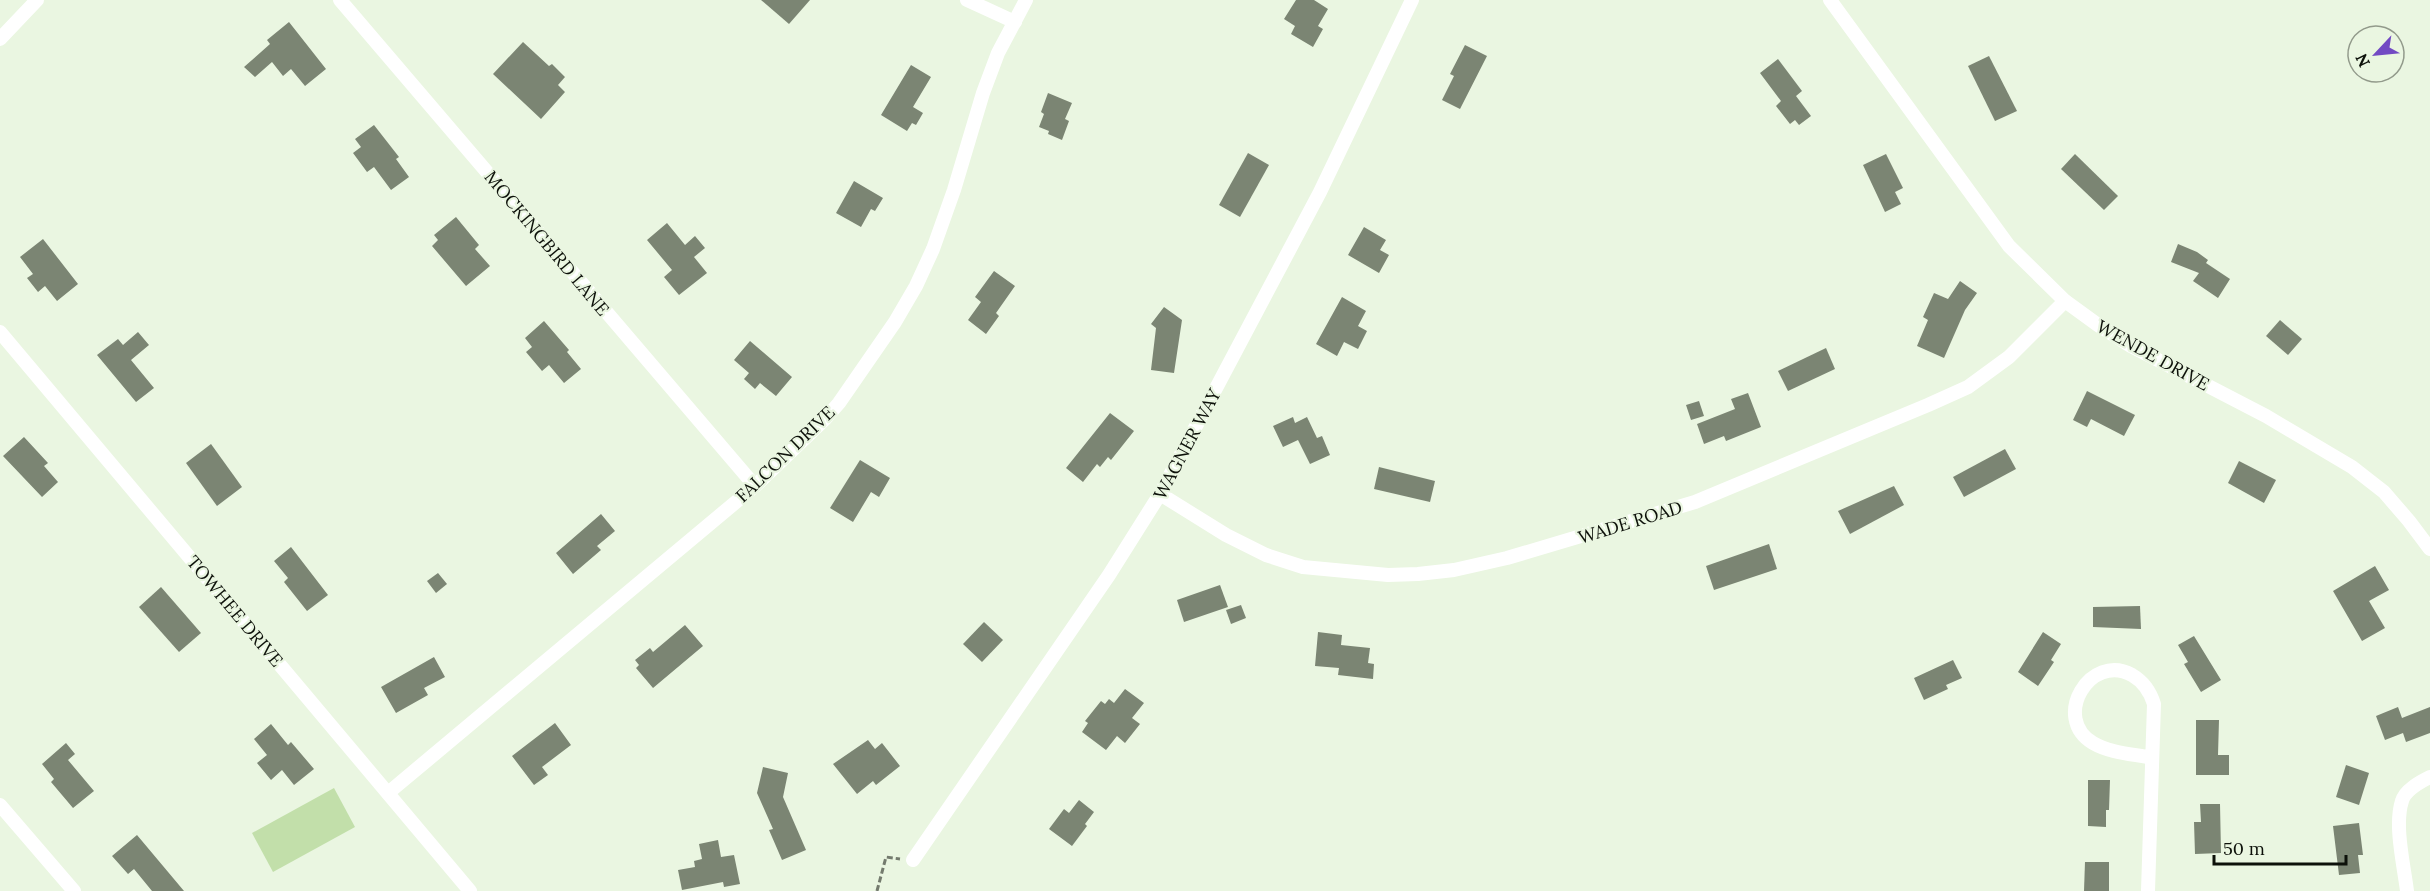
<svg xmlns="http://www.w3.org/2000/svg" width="2430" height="891" font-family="Lora,serif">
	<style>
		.green { fill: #c2dfaa }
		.building { fill: #7b8573 }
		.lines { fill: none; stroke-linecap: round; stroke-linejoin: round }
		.path { stroke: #747b6e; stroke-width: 3; stroke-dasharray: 6 3; stroke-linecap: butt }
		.street { stroke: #fff; stroke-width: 14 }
		.labels { text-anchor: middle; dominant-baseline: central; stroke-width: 4.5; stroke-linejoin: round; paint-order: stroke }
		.street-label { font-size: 18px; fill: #0d110a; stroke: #eaf6e1 }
	</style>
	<rect width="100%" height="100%" fill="#eaf6e1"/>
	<path class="green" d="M 334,788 L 355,827 L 273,872 L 252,833 Z"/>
	<g class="building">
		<path d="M 761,0 L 810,0 L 789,24 Z"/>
		<path d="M 1296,0 L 1314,0 L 1328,9 L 1318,26 L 1323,29 L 1313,47 L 1291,34 L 1295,26 L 1284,19 Z"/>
		<path d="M 289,22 L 326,69 L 305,86 L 291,69 L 283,76 L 272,62 L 255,77 L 244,67 L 270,44 L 267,40 Z"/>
		<path d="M 523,42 L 549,66 L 552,64 L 565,77 L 558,85 L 565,92 L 541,119 L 493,74 Z"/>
		<path d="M 1465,45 L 1487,56 L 1460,109 L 1442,100 L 1454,76 L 1450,74 Z"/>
		<path d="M 1989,56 L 2017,111 L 1995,121 L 1968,66 Z"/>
		<path d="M 1778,59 L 1802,91 L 1796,96 L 1811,116 L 1799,125 L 1795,120 L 1790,124 L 1776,106 L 1781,101 L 1760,73 Z"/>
		<path d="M 911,65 L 931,77 L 913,107 L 923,113 L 916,125 L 912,123 L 907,131 L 881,115 Z"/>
		<path d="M 1048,93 L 1072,103 L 1065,119 L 1069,121 L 1062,140 L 1048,134 L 1049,131 L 1039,127 L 1044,114 L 1041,112 Z"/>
		<path d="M 374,125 L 399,157 L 396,159 L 409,177 L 391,190 L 374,167 L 367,172 L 353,153 L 361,147 L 355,139 Z"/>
		<path d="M 1248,153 L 1269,165 L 1240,217 L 1219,205 Z"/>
		<path d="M 1886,154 L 1903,188 L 1895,192 L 1901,204 L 1885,212 L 1863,165 Z"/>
		<path d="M 2075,154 L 2118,196 L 2104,210 L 2061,169 Z"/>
		<path d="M 854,181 L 883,198 L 875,211 L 871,209 L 861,227 L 836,213 Z"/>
		<path d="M 456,217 L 479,245 L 475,249 L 490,266 L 466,286 L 432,246 L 438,240 L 434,235 Z"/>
		<path d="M 667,223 L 685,245 L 695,236 L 705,248 L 694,257 L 707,273 L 679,295 L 664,277 L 672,270 L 647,240 Z"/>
		<path d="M 1364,227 L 1386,240 L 1380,250 L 1389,255 L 1379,273 L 1348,255 Z"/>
		<path d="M 43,239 L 78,284 L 57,301 L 45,286 L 38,292 L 27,278 L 33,274 L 20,257 Z"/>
		<path d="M 2178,244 L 2197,252 L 2208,260 L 2206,263 L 2230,279 L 2218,298 L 2193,281 L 2199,273 L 2171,262 Z"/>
		<path d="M 994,271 L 1015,286 L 996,313 L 999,316 L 986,334 L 968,320 L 981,302 L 975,297 Z"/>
		<path d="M 1960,281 L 1977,293 L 1965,310 L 1944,358 L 1917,346 L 1928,320 L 1923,317 L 1934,293 L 1948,299 Z"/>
		<path d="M 1342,297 L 1366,311 L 1358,326 L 1367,331 L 1358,349 L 1344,342 L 1337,356 L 1316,344 Z"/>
		<path d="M 1164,307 L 1182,320 L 1174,373 L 1151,370 L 1156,328 L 1151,324 Z"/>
		<path d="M 2280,320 L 2302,339 L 2288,355 L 2266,336 Z"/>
		<path d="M 544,321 L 569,350 L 567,352 L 581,369 L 564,383 L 549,365 L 542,371 L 526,352 L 532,347 L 525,338 Z"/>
		<path d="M 138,332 L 149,345 L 131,360 L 154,388 L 136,402 L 97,355 L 118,339 L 123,345 Z"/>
		<path d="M 750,341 L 792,377 L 776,396 L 760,383 L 755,389 L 744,379 L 749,373 L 734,360 Z"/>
		<path d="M 1826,348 L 1835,369 L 1788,391 L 1778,371 Z"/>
		<path d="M 2087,391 L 2135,415 L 2124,436 L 2091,419 L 2087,427 L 2073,420 Z"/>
		<path d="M 1748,393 L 1761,427 L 1726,441 L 1724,436 L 1704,444 L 1697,424 L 1735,409 L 1731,399 Z"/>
		<path d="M 1699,401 L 1704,416 L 1691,420 L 1686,405 Z"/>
		<path d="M 1110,413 L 1134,431 L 1111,460 L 1108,457 L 1100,467 L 1097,464 L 1083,482 L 1066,468 Z"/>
		<path d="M 1293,417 L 1295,423 L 1307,417 L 1317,438 L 1322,436 L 1330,455 L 1310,464 L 1298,440 L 1283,447 L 1273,426 Z"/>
		<path d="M 24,437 L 48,463 L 44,466 L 58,482 L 42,497 L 3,456 Z"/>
		<path d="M 211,444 L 242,487 L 217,506 L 186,463 Z"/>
		<path d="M 2005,449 L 2016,469 L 1964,497 L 1953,477 Z"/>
		<path d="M 860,460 L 890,478 L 879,497 L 871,492 L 853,522 L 830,508 Z"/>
		<path d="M 2239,461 L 2276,480 L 2264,503 L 2228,483 Z"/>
		<path d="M 1379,467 L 1435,481 L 1430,502 L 1374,489 Z"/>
		<path d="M 1894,486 L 1904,505 L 1850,534 L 1838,511 Z"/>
		<path d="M 601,514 L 615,531 L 597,546 L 601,550 L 573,574 L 556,553 Z"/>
		<path d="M 1769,544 L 1777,569 L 1714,590 L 1706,566 Z"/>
		<path d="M 291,547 L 328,595 L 307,611 L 284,582 L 288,578 L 274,561 Z"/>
		<path d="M 2375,566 L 2389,590 L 2369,601 L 2385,628 L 2362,641 L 2333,591 Z"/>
		<path d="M 438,573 L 447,584 L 436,593 L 427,581 Z"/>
		<path d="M 1220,585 L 1228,607 L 1184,622 L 1177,600 Z"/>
		<path d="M 161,587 L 201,633 L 179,652 L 139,607 Z"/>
		<path d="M 1241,605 L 1246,618 L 1231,624 L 1226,610 Z"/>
		<path d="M 2140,606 L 2141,629 L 2093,627 L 2093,607 Z"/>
		<path d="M 984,622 L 1003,640 L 982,662 L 963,644 Z"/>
		<path d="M 685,625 L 703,646 L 653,688 L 636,668 L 639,665 L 635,660 L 650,648 L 653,652 Z"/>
		<path d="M 1318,632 L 1342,635 L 1341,645 L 1370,648 L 1368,663 L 1374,664 L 1373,679 L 1338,675 L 1339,668 L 1315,666 Z"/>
		<path d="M 2043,632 L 2061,644 L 2051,660 L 2054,662 L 2038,686 L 2018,672 Z"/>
		<path d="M 2194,636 L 2221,680 L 2201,692 L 2184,664 L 2188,662 L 2178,645 Z"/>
		<path d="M 434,657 L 445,677 L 424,688 L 428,695 L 396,713 L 381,687 Z"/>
		<path d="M 1953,660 L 1962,678 L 1946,685 L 1948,689 L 1924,700 L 1914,678 Z"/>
		<path d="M 1125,689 L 1144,703 L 1132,718 L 1140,724 L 1125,743 L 1117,736 L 1106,750 L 1082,732 L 1088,723 L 1085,721 L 1101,701 L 1105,704 L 1109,699 L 1114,703 Z"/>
		<path d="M 2398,707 L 2402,718 L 2430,707 L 2430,733 L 2406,742 L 2403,733 L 2385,740 L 2376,716 Z"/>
		<path d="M 2196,720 L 2219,720 L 2218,755 L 2229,755 L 2229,775 L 2196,775 Z"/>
		<path d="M 555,723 L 571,745 L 542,767 L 548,775 L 534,785 L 512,756 Z"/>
		<path d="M 271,724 L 288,745 L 291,742 L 314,769 L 294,785 L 282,770 L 271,780 L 257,763 L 267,755 L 254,739 Z"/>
		<path d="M 868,740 L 875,749 L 882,743 L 900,766 L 876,785 L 873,781 L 857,794 L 833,764 Z"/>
		<path d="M 66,743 L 75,754 L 68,760 L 94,791 L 73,808 L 51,782 L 54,779 L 42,764 Z"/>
		<path d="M 2346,765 L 2369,773 L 2359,805 L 2336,797 Z"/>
		<path d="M 763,767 L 788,773 L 783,797 L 806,850 L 782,860 L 769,830 L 773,829 L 757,793 Z"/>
		<path d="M 2088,780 L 2110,780 L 2109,810 L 2106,810 L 2106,827 L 2088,826 Z"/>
		<path d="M 1079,800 L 1094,812 L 1085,824 L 1087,826 L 1072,846 L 1049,829 L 1064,809 L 1069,813 Z"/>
		<path d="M 2200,804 L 2220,804 L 2221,853 L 2195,854 L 2194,822 L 2201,822 Z"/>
		<path d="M 2359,823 L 2363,855 L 2358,855 L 2360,873 L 2339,875 L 2333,826 Z"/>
		<path d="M 137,835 L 184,891 L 152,891 L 134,869 L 128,874 L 112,856 Z"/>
		<path d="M 718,840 L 721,857 L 734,855 L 740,884 L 724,887 L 723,882 L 682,890 L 678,870 L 695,867 L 694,861 L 702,859 L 699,844 Z"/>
		<path d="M 2085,862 L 2109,862 L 2109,891 L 2084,891 Z"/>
	</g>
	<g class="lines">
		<path class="path" d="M 877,891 L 886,857 L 900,859"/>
		<g class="street">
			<path d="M 340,0 L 755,486"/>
			<path d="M 967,0 L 1015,22"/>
			<path d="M 1830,0 L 2009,246 L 2065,301 L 2098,325 L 2131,346 L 2266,416 L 2352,467 L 2384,492 L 2409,521 L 2430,549"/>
			<path d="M 0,39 L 37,0"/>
			<path d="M 0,332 L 470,891"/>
			<path d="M 1160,494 L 1226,535 L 1266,555 L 1303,567 L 1388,575 L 1418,574 L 1454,570 L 1507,558 L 1695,502 L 1928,405 L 1968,387 L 2009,357 L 2065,301"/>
			<path d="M 388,793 L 755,486 L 825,419 L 839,403 L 895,322 L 916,286 L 933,249 L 954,190 L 983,93 L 998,53 L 1026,0"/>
			<path d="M 0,805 L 74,891"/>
			<path d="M 913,860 L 1109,575 L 1160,494 L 1320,192 L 1412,0"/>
			<path d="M 2148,891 L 2154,704 C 2150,691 2144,682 2132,675 C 2090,652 2051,718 2093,743 C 2110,753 2133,754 2152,758"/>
			<path d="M 2407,891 C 2404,866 2394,825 2402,801 C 2405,790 2420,782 2430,777"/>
		</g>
	</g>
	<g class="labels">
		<g class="street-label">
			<text transform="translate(547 243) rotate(50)">MOCKINGBIRD LANE</text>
			<text transform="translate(2153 355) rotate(29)">WENDE DRIVE</text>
			<text transform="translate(1187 444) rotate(-62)">WAGNER WAY</text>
			<text transform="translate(785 454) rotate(-44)">FALCON DRIVE</text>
			<text transform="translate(1630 522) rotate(-17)">WADE ROAD</text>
			<text transform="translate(235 611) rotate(50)">TOWHEE DRIVE</text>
		</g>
	</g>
	<g transform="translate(2376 54) rotate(244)"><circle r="28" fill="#eaf6e1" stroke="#929a8b" stroke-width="1.5"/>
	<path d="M0-4.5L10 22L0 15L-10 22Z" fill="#724ac3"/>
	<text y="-9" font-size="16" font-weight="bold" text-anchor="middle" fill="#0d110a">N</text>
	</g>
	<path d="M2214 855v9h132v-9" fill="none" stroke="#0d110a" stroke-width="3"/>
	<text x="2223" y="855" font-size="18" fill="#0d110a" stroke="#eaf6e1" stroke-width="4.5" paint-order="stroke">50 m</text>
</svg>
